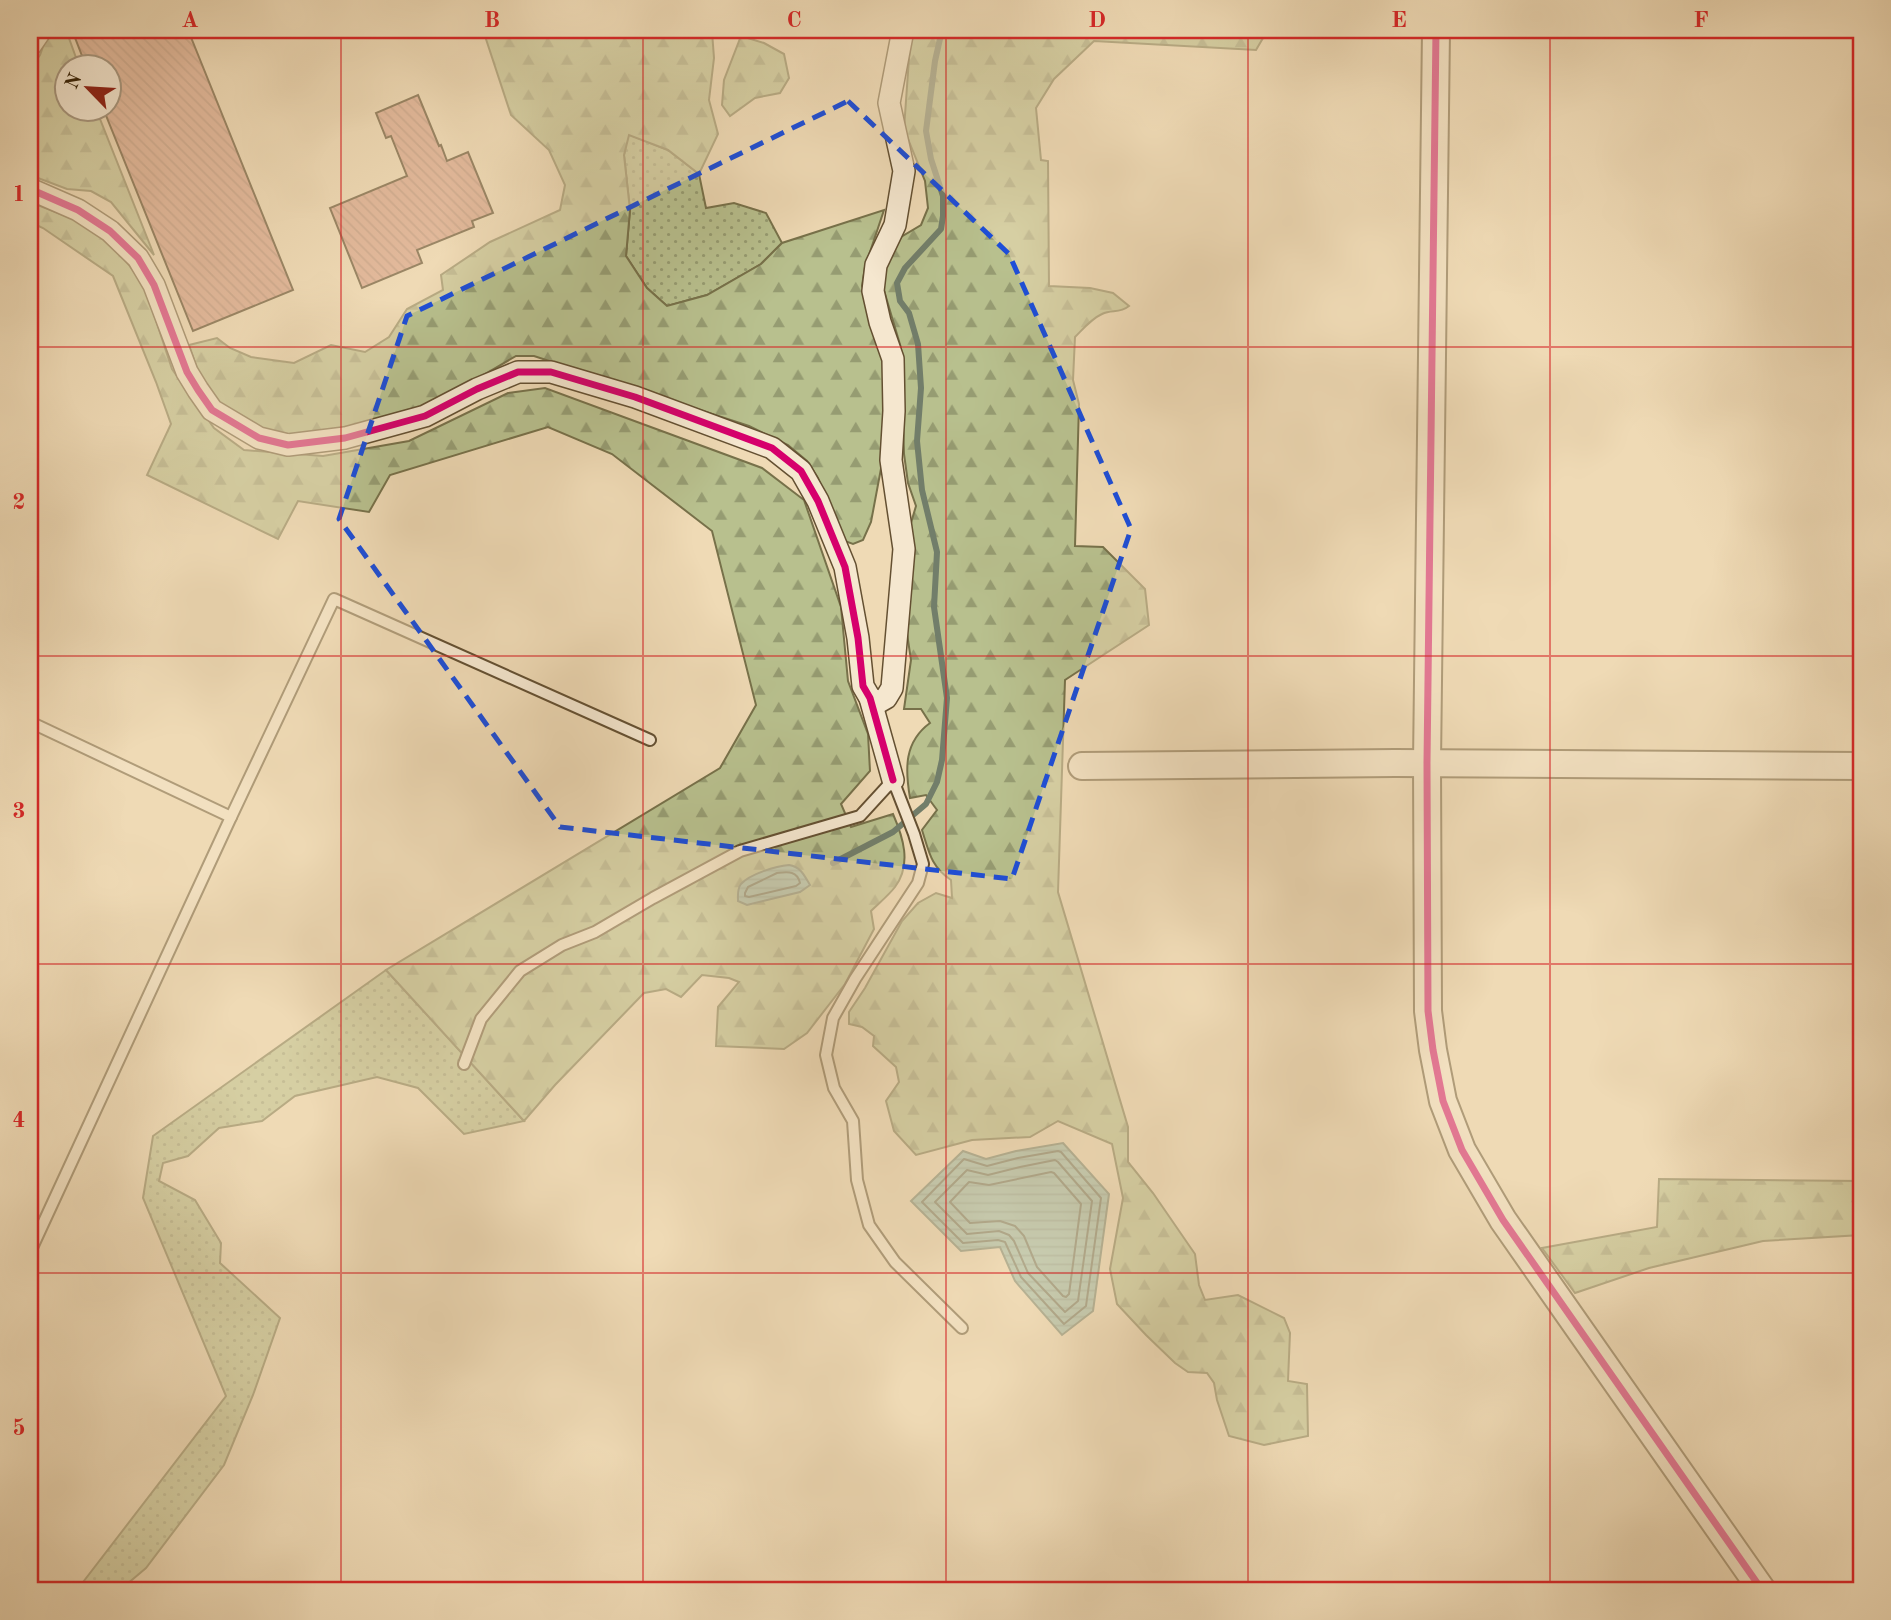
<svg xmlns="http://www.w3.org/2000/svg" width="1891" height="1620" font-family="'Old Standard TT',serif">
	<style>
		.grass { fill: url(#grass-dots); stroke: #77714a; stroke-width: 2 }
		.forest { fill: url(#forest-firs); stroke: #77714a; stroke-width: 2 }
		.water { fill: url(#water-rules); stroke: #727e6a; stroke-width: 2 }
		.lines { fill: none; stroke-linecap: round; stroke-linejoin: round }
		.shore { stroke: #686e5a; stroke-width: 2 }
		.stream { stroke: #727e6a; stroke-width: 6 }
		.building { fill: url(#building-back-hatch); stroke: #362207; stroke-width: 2 }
		.service-casing { stroke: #645032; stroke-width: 14 }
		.minor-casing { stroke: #645032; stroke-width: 24 }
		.tertiary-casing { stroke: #645032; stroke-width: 30 }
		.service { stroke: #f5e7cf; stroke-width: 10 }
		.minor { stroke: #f5e7cf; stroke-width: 21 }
		.tertiary { stroke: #f5e7cf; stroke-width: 26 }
		.cycleway-casing { stroke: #f5e7cf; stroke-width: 11 }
		.cycleway { stroke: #d6006c; stroke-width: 7 }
		.marked { fill: none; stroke: #1d4ed8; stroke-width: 5; stroke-dasharray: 14 9; stroke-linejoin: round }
		.grid { fill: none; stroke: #d62828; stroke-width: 2; stroke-opacity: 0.55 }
		.neatline { fill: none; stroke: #d62828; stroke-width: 2.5 }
		.grid-label { font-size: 23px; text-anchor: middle; font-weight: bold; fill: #d62828 }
	</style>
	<defs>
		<pattern id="grass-dots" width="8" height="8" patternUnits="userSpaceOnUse" patternTransform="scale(1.75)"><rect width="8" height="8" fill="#b8c08e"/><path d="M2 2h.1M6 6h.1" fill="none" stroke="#969c72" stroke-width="1.8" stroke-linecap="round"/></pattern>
		<pattern id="forest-firs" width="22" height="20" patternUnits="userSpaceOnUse" patternTransform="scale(1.75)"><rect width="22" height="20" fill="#b8c08e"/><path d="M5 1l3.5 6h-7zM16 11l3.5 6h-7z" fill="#969c72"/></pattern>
		<pattern id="water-rules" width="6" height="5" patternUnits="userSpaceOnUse" patternTransform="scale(1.75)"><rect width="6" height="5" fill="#9abbac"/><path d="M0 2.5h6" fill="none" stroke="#85a092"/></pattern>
		<pattern id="building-back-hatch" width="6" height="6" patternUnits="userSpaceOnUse" patternTransform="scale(1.75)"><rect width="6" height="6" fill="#d5937f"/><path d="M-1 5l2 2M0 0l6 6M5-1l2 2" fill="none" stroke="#ae7866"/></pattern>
	</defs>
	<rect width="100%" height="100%" fill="#efdab5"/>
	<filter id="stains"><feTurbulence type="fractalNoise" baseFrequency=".00286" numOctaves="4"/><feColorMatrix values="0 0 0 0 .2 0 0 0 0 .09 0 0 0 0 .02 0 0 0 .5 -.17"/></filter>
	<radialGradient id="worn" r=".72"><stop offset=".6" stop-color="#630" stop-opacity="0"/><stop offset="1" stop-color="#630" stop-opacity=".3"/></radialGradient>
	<g class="grass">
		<path d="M 628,134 L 668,150 L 699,174 L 706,208 L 734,203 L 766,213 L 782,243 L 761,264 L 707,295 L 667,306 L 647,288 L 626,256 L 630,210 L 624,155 Z"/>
		<path d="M 386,970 L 524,1121 L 464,1134 L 418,1088 L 377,1077 L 295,1096 L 262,1121 L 219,1128 L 188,1156 L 163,1163 L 159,1181 L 195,1200 L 221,1243 L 220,1263 L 280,1318 L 253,1395 L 224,1465 L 146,1568 L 120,1590 L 77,1590 L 226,1396 L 143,1198 L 153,1136 Z"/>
	</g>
	<g class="forest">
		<path d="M 49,30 L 66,30 L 79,66 L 66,66 L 66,108 L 96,109 L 154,255 L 111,202 L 91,191 L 67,189 L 30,175 L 30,69 L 40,55 Z"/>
		<path d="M 483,30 L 705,30 L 712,32 L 714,58 L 709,100 L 718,134 L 699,174 L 668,150 L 629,135 L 624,155 L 630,210 L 626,256 L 647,288 L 667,306 L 707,295 L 761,264 L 782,243 L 884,210 L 865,267 L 862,286 L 878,330 L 885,362 L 883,458 L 871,522 L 863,540 L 853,544 L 842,540 L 818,478 L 807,461 L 788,445 L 749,426 L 534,356 L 516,356 L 441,400 L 345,431 L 312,436 L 274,433 L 249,425 L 213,398 L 200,377 L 189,345 L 217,338 L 230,348 L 251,357 L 294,363 L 331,345 L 365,352 L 389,337 L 407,309 L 443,290 L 441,275 L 490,242 L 560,210 L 565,185 L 549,150 L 511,115 Z"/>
		<path d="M 911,30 L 1251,30 L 1263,38 L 1256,50 L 1094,41 L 1054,79 L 1036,108 L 1041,160 L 1048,161 L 1049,286 L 1090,288 L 1113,293 L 1129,306 C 1119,314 1112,309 1102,314 C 1091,319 1083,329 1075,337 L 1073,380 L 1079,404 L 1075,546 L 1103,547 L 1145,589 L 1149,625 L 1065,680 L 1058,892 L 1128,1127 L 1128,1162 L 1153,1193 L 1195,1254 L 1199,1285 L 1205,1300 L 1238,1295 L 1284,1318 L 1290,1333 L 1288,1381 L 1307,1384 L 1308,1436 L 1264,1445 L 1229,1436 L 1217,1400 L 1214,1383 L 1207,1373 L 1188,1372 L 1175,1363 L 1146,1335 L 1117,1304 L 1110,1269 L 1123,1198 L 1112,1144 L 1058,1121 L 1030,1137 L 972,1140 L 916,1155 L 894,1131 L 886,1101 L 899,1082 L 896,1067 L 873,1046 L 874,1036 L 862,1027 L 849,1024 L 849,1012 L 865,988 L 902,921 L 918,903 L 936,893 L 952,898 L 951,880 C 931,867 929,852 922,830 L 937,810 L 926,795 L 910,798 C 905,769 904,742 930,723 L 921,709 L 904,709 L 911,660 L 906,627 L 911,560 L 911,523 L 916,506 L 908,483 L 904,454 L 901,348 L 883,287 L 887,262 L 901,237 L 921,225 L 928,208 L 925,181 L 904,129 Z"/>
		<path d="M 741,36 L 764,43 L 784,54 L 789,78 L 780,93 L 755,98 L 730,116 L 722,105 L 724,80 Z"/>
		<path d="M 30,202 L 76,220 L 113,243 L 145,287 L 172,369 L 214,428 L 244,450 L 323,456 L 409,441 L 508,393 L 545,388 L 762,468 L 804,500 L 841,607 L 848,681 L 868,734 L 870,771 L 841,804 L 851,827 L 893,814 C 903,837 912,864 895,887 C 888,896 879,903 871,911 L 874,929 L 845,984 L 807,1033 L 784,1049 L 716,1046 L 718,1007 L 739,982 L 729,978 L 702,975 L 681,997 L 666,989 L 644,993 L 555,1085 L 524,1121 L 386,970 L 720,768 L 756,705 L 712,531 L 612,454 L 548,427 L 390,475 L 369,512 L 298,501 L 278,539 L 147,475 L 171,424 L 156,382 L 113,276 L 43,228 L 30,222 Z"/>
		<path d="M 1659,1179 L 1861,1181 L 1861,1235 L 1763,1241 L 1649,1268 L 1575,1293 L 1542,1248 L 1657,1227 Z"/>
	</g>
	<g class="water">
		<path d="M 789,865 C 801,867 804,875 810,885 L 800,892 L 747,905 L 738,901 C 738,895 737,889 741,884 C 750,874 776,866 789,865 Z"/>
		<path d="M 1063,1143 L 1109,1194 L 1093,1311 L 1062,1335 L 1015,1281 L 1000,1247 L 961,1251 L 911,1201 L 963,1151 L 986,1159 L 1016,1151 Z"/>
	</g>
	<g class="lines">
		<g class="shore">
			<path d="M 777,873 C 787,872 797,870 800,883 L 796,886 L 749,897 L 745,896 L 745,893 L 748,887 Z"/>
			<path d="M 1058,1151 L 1061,1152 L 1101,1198 L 1086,1306 L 1064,1324 L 1021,1277 L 1005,1242 L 998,1240 L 963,1243 L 922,1202 L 964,1159 L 987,1166 L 1018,1158 Z"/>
			<path d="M 1055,1160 L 1058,1162 L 1092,1201 L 1078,1301 L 1065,1312 L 1028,1273 L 1014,1241 L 1009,1235 L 999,1231 L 967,1234 L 935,1202 L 967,1170 L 988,1175 L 1020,1167 Z"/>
			<path d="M 1051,1172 L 1054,1173 L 1081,1204 L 1069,1294 L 1066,1297 L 1063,1296 L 1037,1267 L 1024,1236 L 1015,1226 L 1000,1221 L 970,1223 L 950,1202 L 969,1182 L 989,1185 Z"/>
		</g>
		<path class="stream" d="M 833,863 L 893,832 L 926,804 L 937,782 L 942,760 L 947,698 L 934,607 L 937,552 L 922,490 L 917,441 L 921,388 L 918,344 L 909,313 L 900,301 L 897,283 L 905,268 L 941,229 L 943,216 L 943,196 L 931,159 L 926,131 L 935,61 L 942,30"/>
	</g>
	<g class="building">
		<path d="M 72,30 L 188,30 L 293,290 L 193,331 L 103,108 L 108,108 L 108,66 L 86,66 Z"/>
		<path d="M 418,95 L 439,146 L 441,145 L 447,161 L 468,152 L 493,213 L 472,221 L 474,227 L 417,250 L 422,263 L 362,288 L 330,208 L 407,176 L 391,136 L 386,138 L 376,113 Z"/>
	</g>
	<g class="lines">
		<defs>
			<g id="service">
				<path d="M 30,722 L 231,817 L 30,1252"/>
				<path d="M 231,817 L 334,599 L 650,740"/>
				<path d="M 464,1064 L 481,1019 L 520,971 L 562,945 L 595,932 L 653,898 L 740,851 L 860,816 L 893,780 L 914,834 L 923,864 L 918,883 L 855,979 L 833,1018 L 826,1055 L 834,1088 L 853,1121 L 857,1180 L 869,1225 L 895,1262 L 962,1328"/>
			</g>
			<g id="minor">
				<path d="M 30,46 L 41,30"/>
				<path d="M 30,189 L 78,210 L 110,231 L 138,258 L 154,285 L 187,372 L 198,390 L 212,410 L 259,438 L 288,445 L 345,438 L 425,416 L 477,389 L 518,372 L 551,372 L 635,397 L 772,448 L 801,471 L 818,501 L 845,567 L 858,638 L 863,686 L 870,698 L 893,780"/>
				<path d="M 870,698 L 879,702 L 886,698 L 892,688 L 904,549 L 891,460 L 894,411 L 893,359 L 880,322 L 873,291 L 876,265 L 895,225 L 904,171 L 889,103 L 903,30"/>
			</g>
			<g id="tertiary">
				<path d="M 1436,30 L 1427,763 L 1428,1011 L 1433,1050 L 1443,1101 L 1462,1150 L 1503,1220 L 1762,1590"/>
				<path d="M 1082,766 L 1395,763 L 1861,766"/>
			</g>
		</defs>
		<use href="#service" class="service-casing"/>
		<use href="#minor" class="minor-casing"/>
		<use href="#tertiary" class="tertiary-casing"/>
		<use href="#service" class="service"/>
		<use href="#minor" class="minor"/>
		<use href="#tertiary" class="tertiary"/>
		<defs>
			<g id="cycleway">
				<path d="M 1436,30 L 1427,763 L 1428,1011 L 1433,1050 L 1443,1101 L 1462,1150 L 1503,1220 L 1762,1590"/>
				<path d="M 30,189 L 78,210 L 110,231 L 138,258 L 154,285 L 187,372 L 198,390 L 212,410 L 259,438 L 288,445 L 345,438 L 425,416 L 477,389 L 518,372 L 551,372 L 635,397 L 772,448 L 801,471 L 818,501 L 845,567 L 858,638 L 863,686 L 870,698 L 893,780"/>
			</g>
		</defs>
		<use href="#cycleway" class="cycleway-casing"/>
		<use href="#cycleway" class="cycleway"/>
	</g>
	<path d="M0 0H1891V1620H0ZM 848,101 L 1009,254 L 1131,529 L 1012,879 L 560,827 L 339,519 L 407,316 Z" fill="#efdab5" fill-opacity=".55" fill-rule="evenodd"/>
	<path class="marked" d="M 848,101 L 1009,254 L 1131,529 L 1012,879 L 560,827 L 339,519 L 407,316 Z"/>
	<path class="grid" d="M 341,30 L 341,1590M 643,30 L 643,1590M 946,30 L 946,1590M 1248,30 L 1248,1590M 1550,30 L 1550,1590M 30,347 L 1861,347M 30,656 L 1861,656M 30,964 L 1861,964M 30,1273 L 1861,1273"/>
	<rect width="1891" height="1620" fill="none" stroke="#efdab5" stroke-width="77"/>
	<g transform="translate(88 88) rotate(295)"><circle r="33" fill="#f5e7cf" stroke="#a9987f" stroke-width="2"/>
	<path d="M0-5L12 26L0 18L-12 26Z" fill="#8f2418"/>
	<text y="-10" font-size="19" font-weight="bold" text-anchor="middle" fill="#362207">N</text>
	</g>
	<rect x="38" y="38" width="1815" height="1544" class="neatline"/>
	<g class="grid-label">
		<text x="190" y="27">A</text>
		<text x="492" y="27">B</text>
		<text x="794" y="27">C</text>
		<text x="1097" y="27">D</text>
		<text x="1399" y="27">E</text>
		<text x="1701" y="27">F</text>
		<text x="19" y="201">1</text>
		<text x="19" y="509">2</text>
		<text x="19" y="818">3</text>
		<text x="19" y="1127">4</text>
		<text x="19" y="1435">5</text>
	</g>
	<rect width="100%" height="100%" filter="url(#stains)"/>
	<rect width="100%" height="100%" fill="url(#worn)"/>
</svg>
